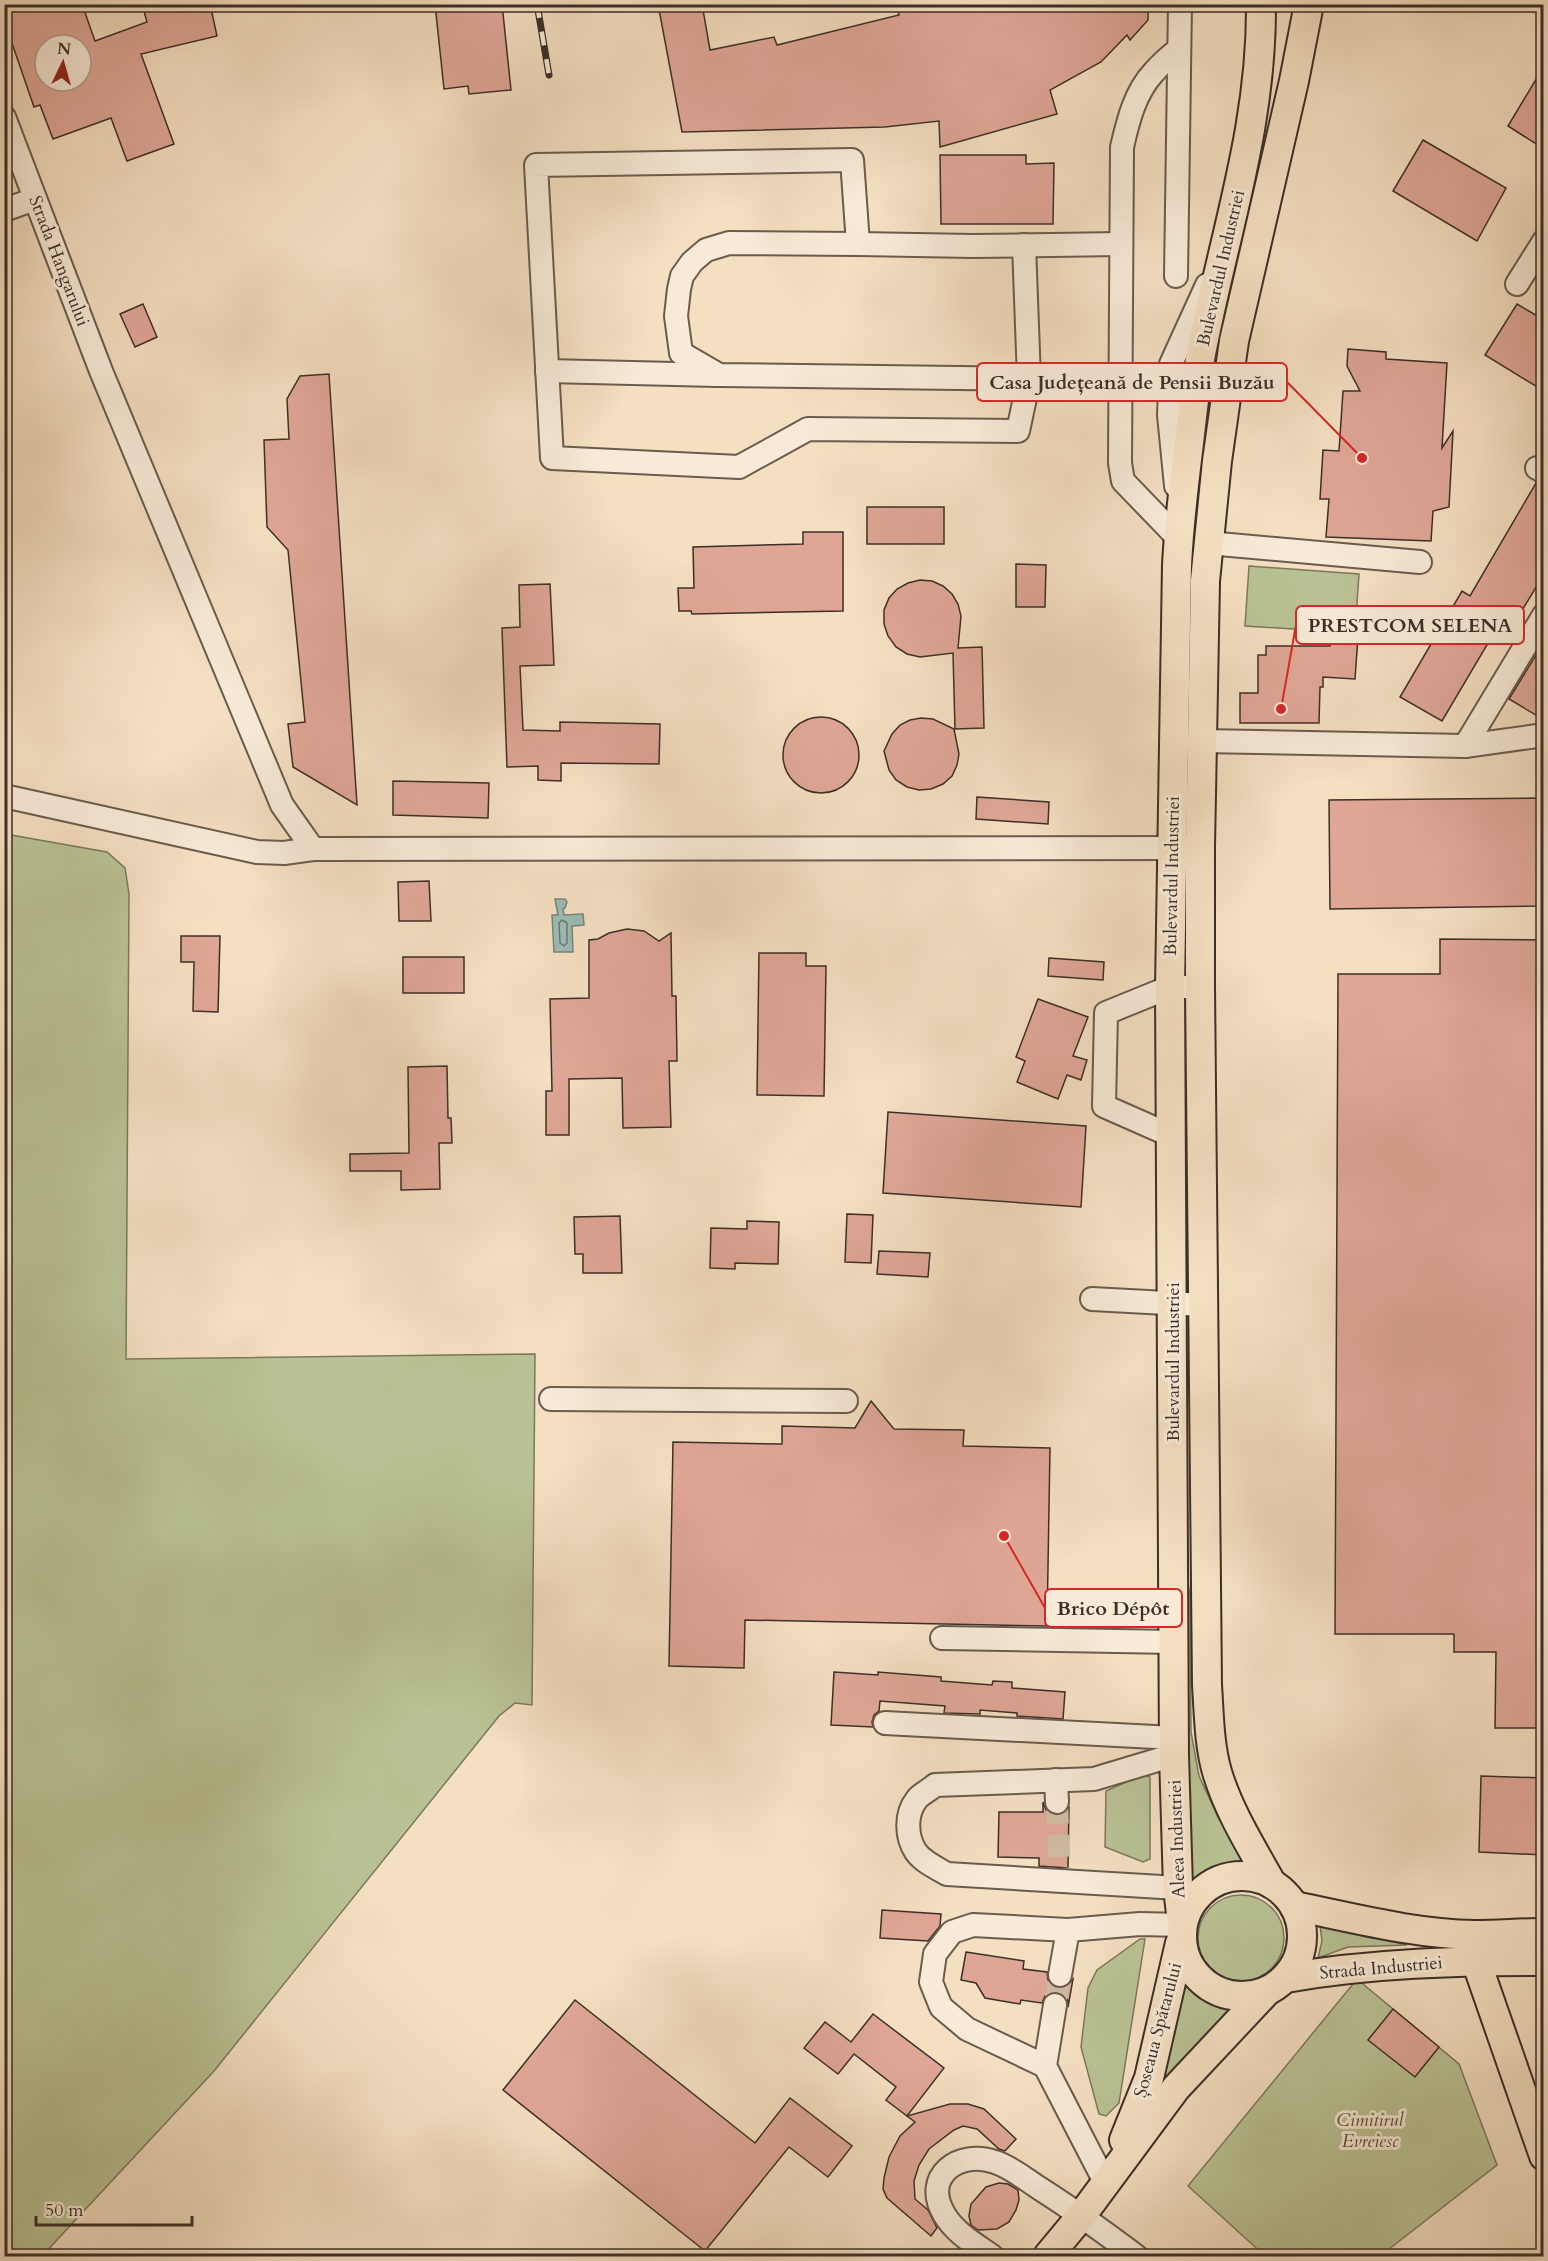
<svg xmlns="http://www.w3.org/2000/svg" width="1548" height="2261" font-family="Cardo,serif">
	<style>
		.green { fill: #b9c294; stroke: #7a785e; stroke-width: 1.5 }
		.water { fill: #9cbcb6; stroke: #76847e; stroke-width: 1.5 }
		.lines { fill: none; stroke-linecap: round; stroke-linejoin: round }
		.shore { stroke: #6c7670; stroke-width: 1.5 }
		.building { fill: #dfa696; stroke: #3c2f29; stroke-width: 1.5; fill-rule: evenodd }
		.minor-tunnel { stroke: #cfbca3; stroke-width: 22; stroke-dasharray: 22 11; stroke-linecap: butt }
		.minor-casing { stroke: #6a5b4f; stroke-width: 26 }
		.major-casing { stroke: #3c2f29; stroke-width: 32 }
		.minor { stroke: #f8ead7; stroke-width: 22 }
		.major { stroke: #f4dfc1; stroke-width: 28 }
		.rail-casing { stroke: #3c2f29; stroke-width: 7 }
		.rail { stroke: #f8ead7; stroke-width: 4.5; stroke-dasharray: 14; stroke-linecap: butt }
		.labels { text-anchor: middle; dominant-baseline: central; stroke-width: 6; stroke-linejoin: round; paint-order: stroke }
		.street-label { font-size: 18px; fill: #3c2f29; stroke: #f8ead7 }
		.park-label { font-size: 18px; font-style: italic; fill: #554c3e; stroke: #f8ead7 }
		.leader { fill: none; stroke: #d62828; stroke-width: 2 }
		.callout-dot { fill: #d62828; stroke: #f8ead7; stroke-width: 2 }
		.callout { fill: #f8ead7; stroke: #d62828; stroke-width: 2 }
		.callout-label { font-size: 20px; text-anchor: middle; font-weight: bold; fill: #3c2f29 }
	</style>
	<rect width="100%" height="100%" fill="#f4dfc1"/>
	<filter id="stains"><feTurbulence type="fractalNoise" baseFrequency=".00333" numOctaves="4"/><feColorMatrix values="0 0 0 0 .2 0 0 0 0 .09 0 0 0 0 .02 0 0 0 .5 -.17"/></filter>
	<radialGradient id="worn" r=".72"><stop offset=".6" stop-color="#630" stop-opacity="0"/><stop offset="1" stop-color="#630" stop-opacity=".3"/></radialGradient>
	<g class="green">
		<path d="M 1249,566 L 1359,574 L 1355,633 L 1245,626 Z"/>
		<path d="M 11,835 L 107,852 L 125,868 L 129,894 L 126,1359 L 535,1354 L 532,1705 L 515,1703 L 499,1716 L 214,2071 L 42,2256 L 4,2256 L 4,838 Z"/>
		<path d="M 1182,1541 L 1190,1596 L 1191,1732 L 1199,1776 L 1219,1819 L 1260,1871 C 1233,1873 1210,1874 1190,1893 Z"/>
		<path d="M 1144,1774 L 1150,1777 L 1150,1859 L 1143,1862 L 1105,1847 L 1106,1791 Z"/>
		<circle cx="1241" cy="1938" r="43"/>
		<path d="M 1320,1925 L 1407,1945 L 1348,1947 L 1318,1958 L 1322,1941 Z"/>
		<path d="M 1140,1939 L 1145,1939 L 1119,2103 L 1106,2116 L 1099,2114 L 1081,2047 L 1088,1988 L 1097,1970 Z"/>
		<path d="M 1182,1968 C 1198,1989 1216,2002 1244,2001 C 1211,2030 1180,2057 1157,2095 Z"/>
		<path d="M 1357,1979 L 1459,2064 L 1497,2165 L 1380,2256 L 1265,2256 L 1188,2186 Z"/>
	</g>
	<path class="water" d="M 555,899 L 565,899 L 567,902 L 565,908 L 563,909 L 564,915 L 583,914 L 584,925 L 572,926 L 573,952 L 554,952 L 552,915 L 558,915 Z"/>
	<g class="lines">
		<path class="shore" d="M 562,920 L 567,923 L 567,943 L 564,946 L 560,943 L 559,923 Z"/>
	</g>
	<g class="building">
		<path d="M 22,4 L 82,4 L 95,41 L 147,22 L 142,4 L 210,4 L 217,36 L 141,54 L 174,144 L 127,161 L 111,118 L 53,139 L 40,105 L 34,107 L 4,20 L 4,11 ZM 45,45 L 81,45 L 81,81 L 45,81 Z"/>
		<path d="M 435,4 L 502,4 L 511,90 L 469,94 L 468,86 L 444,89 Z"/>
		<path d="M 658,4 L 702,4 L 710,50 L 774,37 L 777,45 L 899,15 L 896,4 L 1148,4 L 1148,20 L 1130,40 L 1127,35 L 1101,62 L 1050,90 L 1057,114 L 940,147 L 939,121 L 885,127 L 682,132 Z"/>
		<path d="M 1544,66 L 1544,149 L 1508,126 Z"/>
		<path d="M 1423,140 L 1506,188 L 1477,241 L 1393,191 Z"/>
		<path d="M 940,155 L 1026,155 L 1026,164 L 1054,163 L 1053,224 L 941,224 Z"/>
		<path d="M 143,304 L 157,337 L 135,347 L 120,314 Z"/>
		<path d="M 1517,304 L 1544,320 L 1544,391 L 1485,355 Z"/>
		<path d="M 1348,349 L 1386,352 L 1386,359 L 1447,363 L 1442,448 L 1453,431 L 1449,507 L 1433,511 L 1431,541 L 1326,537 L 1329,499 L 1320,499 L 1323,450 L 1339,451 L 1343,391 L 1360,391 L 1347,366 Z"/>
		<path d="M 329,374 L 357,805 L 293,767 L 288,724 L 305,722 L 288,550 L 267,527 L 264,440 L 289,439 L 287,399 L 300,376 Z"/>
		<path d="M 1536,483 L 1544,485 L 1544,574 L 1515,622 L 1504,616 L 1442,721 L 1400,697 L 1462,591 L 1470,596 Z"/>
		<rect x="867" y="507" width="77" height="37"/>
		<path d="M 803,532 L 843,532 L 843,611 L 692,614 L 691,611 L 679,611 L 678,588 L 694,588 L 693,547 L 803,544 Z"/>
		<path d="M 1016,564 L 1046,565 L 1045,607 L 1016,607 Z"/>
		<path d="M 920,580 L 932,581 L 943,586 L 952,594 L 958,604 L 961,616 L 958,648 L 982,647 L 984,728 L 955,729 L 953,653 L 920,657 L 907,654 L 896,647 L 888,636 L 884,624 L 884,610 L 889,598 L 897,589 L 908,583 Z"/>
		<path d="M 550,584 L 554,665 L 520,666 L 523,730 L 560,731 L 560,722 L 660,724 L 659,764 L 561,763 L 561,781 L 538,780 L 538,766 L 507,767 L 502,628 L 520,627 L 519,585 Z"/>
		<path d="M 1330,635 L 1358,637 L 1355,679 L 1323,677 L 1323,687 L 1320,687 L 1319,723 L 1240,723 L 1240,693 L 1258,693 L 1258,655 L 1266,655 L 1266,646 L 1330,646 Z"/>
		<path d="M 1544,642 L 1544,720 L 1509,699 Z"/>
		<circle cx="821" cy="755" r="38"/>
		<path d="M 921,718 L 933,719 L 954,729 L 959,754 L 957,765 L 952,776 L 943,784 L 931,789 L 919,790 L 907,787 L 896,780 L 889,770 L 884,751 L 892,734 L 900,725 L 910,720 Z"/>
		<path d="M 393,781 L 489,783 L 488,818 L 393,815 Z"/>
		<path d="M 977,797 L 1049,802 L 1048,824 L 976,819 Z"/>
		<path d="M 1544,798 L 1544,906 L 1330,909 L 1329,800 Z"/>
		<path d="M 429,881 L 431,921 L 399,921 L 398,882 Z"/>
		<path d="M 627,929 L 644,931 L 659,941 L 671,933 L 672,996 L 676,996 L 677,1061 L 669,1061 L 671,1127 L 623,1128 L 622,1078 L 569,1079 L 569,1135 L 546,1135 L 546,1091 L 552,1091 L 550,999 L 589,998 L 589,940 L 598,939 L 609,933 Z"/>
		<path d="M 181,936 L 220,936 L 218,1012 L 193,1011 L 194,962 L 181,962 Z"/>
		<path d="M 1440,939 L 1544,940 L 1544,1728 L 1495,1728 L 1496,1652 L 1454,1652 L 1454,1634 L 1335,1634 L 1338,974 L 1440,974 Z"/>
		<path d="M 759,953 L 806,953 L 806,966 L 826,966 L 824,1096 L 757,1095 Z"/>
		<rect x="403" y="957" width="61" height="36"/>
		<path d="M 1049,958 L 1104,962 L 1103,980 L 1048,976 Z"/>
		<path d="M 1038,999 L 1088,1017 L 1073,1056 L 1087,1060 L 1081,1080 L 1067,1075 L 1058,1099 L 1017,1082 L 1025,1061 L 1016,1057 Z"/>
		<path d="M 447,1066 L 448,1118 L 451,1118 L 452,1143 L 439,1143 L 440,1189 L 401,1190 L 401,1171 L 350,1171 L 350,1154 L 409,1153 L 408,1067 Z"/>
		<path d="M 888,1112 L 1086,1126 L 1081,1207 L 883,1193 Z"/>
		<path d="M 847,1214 L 873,1215 L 871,1263 L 845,1262 Z"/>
		<path d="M 620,1216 L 622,1273 L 583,1273 L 583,1254 L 575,1254 L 574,1217 Z"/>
		<path d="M 747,1221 L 779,1222 L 778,1264 L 735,1263 L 735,1269 L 710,1268 L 711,1228 L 747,1229 Z"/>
		<path d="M 879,1251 L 930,1253 L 928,1277 L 877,1274 Z"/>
		<path d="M 871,1401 L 894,1429 L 964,1430 L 963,1446 L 1050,1448 L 1047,1626 L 745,1620 L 744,1668 L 669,1666 L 673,1442 L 782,1444 L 782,1426 L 855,1428 Z"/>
		<path d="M 834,1672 L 878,1675 L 878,1672 L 941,1677 L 941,1681 L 992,1685 L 993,1681 L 1012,1682 L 1012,1688 L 1065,1692 L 1063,1719 L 1017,1716 L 1017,1713 L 980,1710 L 980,1714 L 944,1713 L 945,1706 L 880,1701 L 879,1711 L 874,1715 L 872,1722 L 873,1727 L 831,1725 Z"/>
		<path d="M 1481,1776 L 1544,1778 L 1544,1855 L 1479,1852 Z"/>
		<path d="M 1043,1802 L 1046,1810 L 1057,1815 L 1065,1813 L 1069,1806 L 1068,1868 L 1039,1866 L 1039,1858 L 998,1857 L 999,1812 L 1043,1812 Z"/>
		<path d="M 882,1910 L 941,1914 L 940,1926 L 928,1941 L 880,1938 Z"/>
		<path d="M 966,1952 L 1024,1961 L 1023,1969 L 1047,1972 L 1048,1980 L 1057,1988 L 1065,1987 L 1073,1979 L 1068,2007 L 1068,2001 L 1064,1995 L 1057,1992 L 1045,1996 L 1042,2003 L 1021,2000 L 1020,2004 L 985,1998 L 976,1983 L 961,1980 Z"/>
		<path d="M 575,2000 L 755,2143 L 790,2098 L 852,2146 L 828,2177 L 789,2147 L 705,2251 L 503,2090 Z"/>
		<path d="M 1393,2009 L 1439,2047 L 1415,2077 L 1368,2040 Z"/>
		<path d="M 873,2014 L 944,2068 L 907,2116 L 886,2100 L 896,2087 L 854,2054 L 838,2074 L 804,2048 L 825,2022 L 851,2042 Z"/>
		<path d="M 950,2104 L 968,2104 L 984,2109 L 1016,2139 L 1005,2151 L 999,2149 L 977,2129 L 963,2126 L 954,2130 L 929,2149 L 919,2165 L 914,2181 L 915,2199 L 928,2210 L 937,2228 L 931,2236 L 887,2198 L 883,2189 L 884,2178 L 889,2157 L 900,2136 L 915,2122 L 907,2116 Z"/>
		<path d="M 999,2183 L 1008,2184 L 1018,2190 L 1019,2200 L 1016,2210 L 1009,2222 L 997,2229 L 978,2230 L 971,2225 L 969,2216 L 971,2204 L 986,2187 Z"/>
	</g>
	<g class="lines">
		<g class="minor-tunnel">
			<path d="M 1057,1802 L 1060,1875"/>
			<path d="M 1055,2005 L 1060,1975"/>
		</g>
		<defs>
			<g id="minor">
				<path d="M 4,117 L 101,371 L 282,805 L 313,849"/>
				<path d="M 4,210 L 35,199"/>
				<path d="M 858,244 L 729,243 L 706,250 L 692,262 L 682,276 L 679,289 L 676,316 L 681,353 L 719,375 L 1029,379 L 1024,245"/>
				<path d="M 1176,276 L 1180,4"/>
				<path d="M 1517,284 L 1544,241"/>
				<path d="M 547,371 L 717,375"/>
				<path d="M 1120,378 L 1029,379 L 1018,431 L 808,429 L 739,467 L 552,458 L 536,165 L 852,160 L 858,244 L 973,246 L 1121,244"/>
				<path d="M 1537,468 L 1544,472"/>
				<path d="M 1176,486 L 1169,415 L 1171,364 L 1207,285"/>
				<path d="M 1179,539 L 1123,481 L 1120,463 L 1122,147 C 1128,121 1135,92 1154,72 C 1161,64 1170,56 1179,49"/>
				<path d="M 1208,543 L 1420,562"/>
				<path d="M 1202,741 L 1465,746 L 1544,735"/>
				<path d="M 1465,746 L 1544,615"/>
				<path d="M 4,796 L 257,852 L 284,853 L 313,849 L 1189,848"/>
				<path d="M 1172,1136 L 1104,1106 L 1106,1013 L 1170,987 L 1200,987"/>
				<path d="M 1092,1299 L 1203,1305"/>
				<path d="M 551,1399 L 846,1401"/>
				<path d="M 942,1638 L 1174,1642"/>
				<path d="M 885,1723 L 1174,1738"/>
				<path d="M 1174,1755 L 1094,1779 L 935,1785 C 930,1790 921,1794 917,1799 C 905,1814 906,1837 916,1852 C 923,1862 937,1868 947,1874 L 1178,1888"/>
				<path d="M 1056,1780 L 1057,1802"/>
				<path d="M 1060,1975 L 1068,1930 L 1140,1924 L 1182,1925"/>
				<path d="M 1055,2005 L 1045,2066 L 1106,2184"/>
				<path d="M 1045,2066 L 967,2029 L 941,2007 L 931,1982 L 935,1954 L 952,1932 L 973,1925 L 1068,1930"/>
				<path d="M 992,2256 C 975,2244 955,2233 944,2214 C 922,2176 959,2149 995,2162 C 1011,2167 1025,2179 1039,2188 C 1072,2209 1104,2232 1136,2256"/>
			</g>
			<g id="major">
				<circle cx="1242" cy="1936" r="60"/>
				<path d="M 1272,1884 C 1252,1848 1229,1812 1217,1772 C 1209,1744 1209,1714 1207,1685 L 1200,987 L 1200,847 L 1205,581 L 1217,461 L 1234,341 L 1294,81 L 1309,4"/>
				<path d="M 1294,1906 C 1354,1918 1413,1934 1475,1935 C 1498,1935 1521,1933 1544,1933"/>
				<path d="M 1182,1922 L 1178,1888 L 1174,1755 L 1170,987 L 1177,565 C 1179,524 1184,483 1189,443 C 1193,410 1196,376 1203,344 C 1226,228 1262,125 1261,4"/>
				<path d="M 1475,1943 L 1476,1961 L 1544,2156"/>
				<path d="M 1286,1978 C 1371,1963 1457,1961 1544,1961"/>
				<path d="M 1124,2140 L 1149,2078 L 1180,1943"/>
				<path d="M 1048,2256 L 1082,2215 L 1176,2088 L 1266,1992"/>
			</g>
		</defs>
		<use href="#minor" class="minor-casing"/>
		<use href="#major" class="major-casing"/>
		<use href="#minor" class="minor"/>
		<use href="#major" class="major"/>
		<defs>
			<path id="rail" d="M 537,4 L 549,75"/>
		</defs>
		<use href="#rail" class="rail-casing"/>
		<use href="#rail" class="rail"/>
	</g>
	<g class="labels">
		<g class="street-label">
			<text transform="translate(59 261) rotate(69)">Strada Hangarului</text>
			<text transform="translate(1221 268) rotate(-77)">Bulevardul Industriei</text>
			<text transform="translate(1172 876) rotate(-89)">Bulevardul Industriei</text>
			<text transform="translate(1173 1362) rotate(-90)">Bulevardul Industriei</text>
			<text transform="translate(1177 1839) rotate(-92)">Aleea Industriei</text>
			<text transform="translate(1381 1968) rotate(-5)">Strada Industriei</text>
			<text transform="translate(1158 2030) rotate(-75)">Șoseaua Spătarului</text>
		</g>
		<g class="park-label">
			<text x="1370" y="2120">Cimitirul<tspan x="1370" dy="21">Evreiesc</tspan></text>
		</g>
	</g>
	<path class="leader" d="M1362 458L1287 382M1281 709L1296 625M1004 1536L1045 1608"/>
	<g class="callout-dot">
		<circle cx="1362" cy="458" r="6"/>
		<circle cx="1281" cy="709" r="6"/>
		<circle cx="1004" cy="1536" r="6"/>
	</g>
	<g class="callout">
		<rect x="977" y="363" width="310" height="38" rx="6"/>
		<rect x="1296" y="606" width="228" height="38" rx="6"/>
		<rect x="1045" y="1589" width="137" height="38" rx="6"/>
	</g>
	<g class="callout-label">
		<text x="1132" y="389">Casa Județeană de Pensii Buzău</text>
		<text x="1410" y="632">PRESTCOM SELENA</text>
		<text x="1113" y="1615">Brico Dépôt</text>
	</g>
	<rect width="1548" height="2261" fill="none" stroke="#f4dfc1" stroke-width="24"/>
	<rect x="6" y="6" width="1536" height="2249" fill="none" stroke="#3c2f29" stroke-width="3"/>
	<rect x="12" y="12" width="1524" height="2237" fill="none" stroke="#3c2f29" stroke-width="1.5"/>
	<g transform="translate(63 63) rotate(5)"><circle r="28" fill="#f8ead7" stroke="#ad9f91" stroke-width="1.5"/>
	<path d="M0-4.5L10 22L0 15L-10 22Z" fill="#8f2418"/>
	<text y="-9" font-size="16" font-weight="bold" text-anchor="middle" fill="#3c2f29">N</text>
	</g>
	<path d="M36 2216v9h156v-9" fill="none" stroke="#3c2f29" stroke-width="3"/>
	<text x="45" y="2216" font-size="18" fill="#3c2f29" stroke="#f8ead7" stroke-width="4.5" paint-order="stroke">50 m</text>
	<rect width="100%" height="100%" filter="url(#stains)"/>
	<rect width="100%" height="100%" fill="url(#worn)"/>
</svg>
